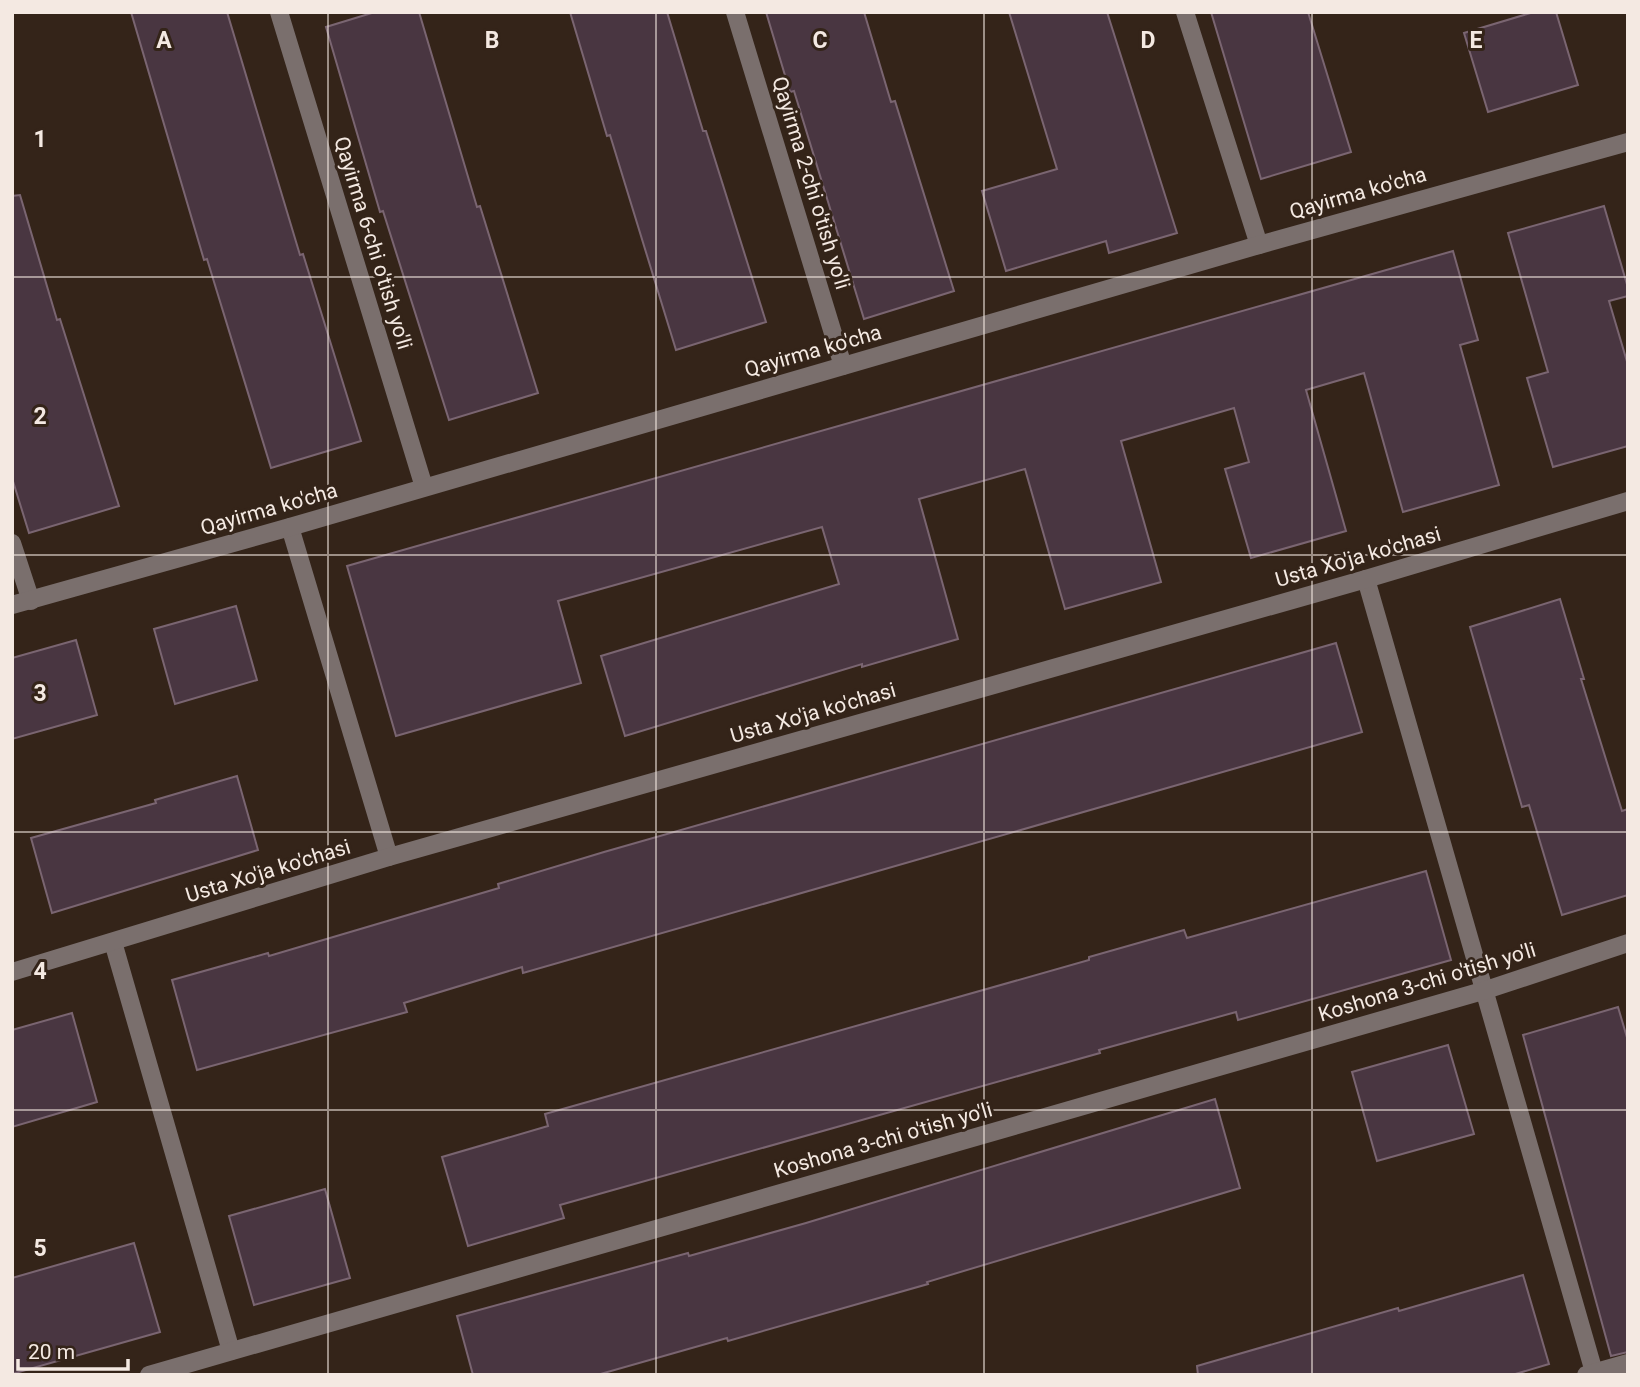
<svg xmlns="http://www.w3.org/2000/svg" width="1640" height="1387" font-family="Roboto,sans-serif">
	<style>
		.building { fill: #493641; stroke: #7a6571; stroke-width: 2 }
		.lines { fill: none; stroke-linecap: round; stroke-linejoin: round }
		.minor { stroke: #7a6f6d; stroke-width: 18 }
		.grid { fill: none; stroke: #f4e9e2; stroke-width: 2; stroke-opacity: 0.55 }
		.labels { text-anchor: middle; dominant-baseline: central; stroke-width: 6; stroke-linejoin: round; paint-order: stroke }
		.street-label { font-size: 21px; fill: #f4e9e2; stroke: #342419 }
		.grid-label { font-size: 23px; text-anchor: middle; font-weight: bold; fill: #f4e9e2; stroke: #342419; stroke-width: 6; stroke-linejoin: round; paint-order: stroke }
	</style>
	<rect width="100%" height="100%" fill="#342419"/>
	<g class="building">
		<path d="M 131,12 L 227,12 L 300,255 L 303,254 L 361,441 L 271,468 L 207,259 L 204,260 Z"/>
		<path d="M 375,12 L 419,12 L 477,207 L 480,206 L 538,393 L 449,420 L 383,211 L 380,212 L 326,27 Z"/>
		<path d="M 570,12 L 667,12 L 703,131 L 706,131 L 766,322 L 676,350 L 610,135 L 607,136 Z"/>
		<path d="M 766,12 L 864,12 L 891,102 L 895,101 L 954,291 L 864,319 L 794,91 L 790,92 Z"/>
		<path d="M 1009,12 L 1107,12 L 1177,233 L 1109,253 L 1106,241 L 1006,271 L 982,191 L 1057,169 Z"/>
		<path d="M 1211,12 L 1308,12 L 1351,152 L 1261,179 Z"/>
		<path d="M 1534,12 L 1556,12 L 1578,85 L 1488,112 L 1464,33 Z"/>
		<path d="M 20,195 L 57,320 L 60,319 L 119,506 L 29,533 L 12,478 L 12,196 Z"/>
		<path d="M 1604,206 L 1628,288 L 1628,296 L 1609,301 L 1628,365 L 1628,446 L 1553,467 L 1527,378 L 1548,372 L 1508,233 Z"/>
		<path d="M 1453,251 L 1478,340 L 1460,345 L 1499,485 L 1403,512 L 1364,373 L 1306,390 L 1346,531 L 1251,558 L 1225,469 L 1249,462 L 1234,408 L 1121,441 L 1161,582 L 1065,609 L 1025,469 L 919,499 L 958,639 L 862,667 L 862,664 L 625,736 L 601,656 L 839,584 L 822,527 L 558,601 L 581,683 L 396,736 L 347,566 Z"/>
		<path d="M 1560,599 L 1584,679 L 1581,679 L 1622,811 L 1628,809 L 1628,895 L 1562,915 L 1529,805 L 1522,807 L 1470,627 Z"/>
		<path d="M 236,606 L 257,680 L 175,704 L 154,629 Z"/>
		<path d="M 76,640 L 97,715 L 12,739 L 12,658 Z"/>
		<path d="M 1336,643 L 1362,732 L 523,973 L 522,967 L 404,1003 L 407,1012 L 197,1070 L 172,980 L 268,953 L 269,956 L 499,888 L 498,884 L 604,852 Z"/>
		<path d="M 237,776 L 258,850 L 52,913 L 31,838 L 156,803 L 155,800 Z"/>
		<path d="M 1426,871 L 1451,960 L 1238,1020 L 1236,1012 L 1099,1050 L 1100,1053 L 560,1205 L 564,1218 L 468,1246 L 442,1157 L 548,1126 L 545,1114 L 1089,960 L 1089,957 L 1184,930 L 1187,938 Z"/>
		<path d="M 1618,1007 L 1628,1041 L 1628,1352 L 1611,1356 L 1523,1035 Z"/>
		<path d="M 72,1013 L 97,1102 L 12,1127 L 12,1030 Z"/>
		<path d="M 1448,1045 L 1474,1134 L 1377,1161 L 1352,1072 Z"/>
		<path d="M 1215,1099 L 1240,1188 L 927,1282 L 928,1284 L 728,1341 L 727,1338 L 597,1375 L 473,1375 L 457,1316 L 688,1253 L 689,1256 L 806,1223 Z"/>
		<path d="M 325,1189 L 350,1278 L 254,1305 L 229,1216 Z"/>
		<path d="M 134,1243 L 160,1332 L 12,1374 L 12,1278 Z"/>
		<path d="M 1523,1275 L 1549,1364 L 1512,1375 L 1198,1375 L 1197,1366 L 1398,1308 L 1399,1311 Z"/>
	</g>
	<g class="lines">
		<g class="minor">
			<path d="M 279,12 L 424,487"/>
			<path d="M 735,12 L 843,366"/>
			<path d="M 1185,12 L 1259,245"/>
			<path d="M 290,527 L 389,857"/>
			<path d="M 12,543 L 31,601"/>
			<path d="M 1366,579 L 1594,1372"/>
			<path d="M 12,605 L 290,527 L 1259,245 L 1628,142"/>
			<path d="M 113,942 L 231,1351"/>
			<path d="M 12,972 L 389,857 L 1366,579 L 1628,501"/>
			<path d="M 149,1375 L 1486,990 L 1628,943"/>
			<path d="M 1586,1375 L 1628,1363"/>
		</g>
	</g>
	<path class="grid" d="M 328,12 L 328,1375M 656,12 L 656,1375M 984,12 L 984,1375M 1312,12 L 1312,1375M 12,277 L 1628,277M 12,555 L 1628,555M 12,832 L 1628,832M 12,1110 L 1628,1110"/>
	<g class="labels">
		<g class="street-label">
			<text transform="translate(811 183) rotate(73)">Qayirma 2-chi o'tish yo'li</text>
			<text transform="translate(1358 193) rotate(-16)">Qayirma ko'cha</text>
			<text transform="translate(373 243) rotate(73)">Qayirma 6-chi o'tish yo'li</text>
			<text transform="translate(813 351) rotate(-16)">Qayirma ko'cha</text>
			<text transform="translate(269 509) rotate(-16)">Qayirma ko'cha</text>
			<text transform="translate(1358 557) rotate(-16)">Usta Xo'ja ko'chasi</text>
			<text transform="translate(813 713) rotate(-16)">Usta Xo'ja ko'chasi</text>
			<text transform="translate(268 871) rotate(-17)">Usta Xo'ja ko'chasi</text>
			<text transform="translate(1427 982) rotate(-17)">Koshona 3-chi o'tish yo'li</text>
			<text transform="translate(883 1140) rotate(-16)">Koshona 3-chi o'tish yo'li</text>
		</g>
	</g>
	<g class="grid-label">
		<text x="164" y="48">A</text>
		<text x="492" y="48">B</text>
		<text x="820" y="48">C</text>
		<text x="1148" y="48">D</text>
		<text x="1476" y="48">E</text>
		<text x="40" y="147">1</text>
		<text x="40" y="424">2</text>
		<text x="40" y="701">3</text>
		<text x="40" y="979">4</text>
		<text x="40" y="1256">5</text>
	</g>
	<rect width="1640" height="1387" fill="none" stroke="#f4e9e2" stroke-width="28"/>
	<path d="M18 1359v10h110v-10" fill="none" stroke="#f4e9e2" stroke-width="3.5"/>
	<text x="28" y="1359" font-size="21" fill="#f4e9e2" stroke="#342419" stroke-width="5" paint-order="stroke">20 m</text>
</svg>
